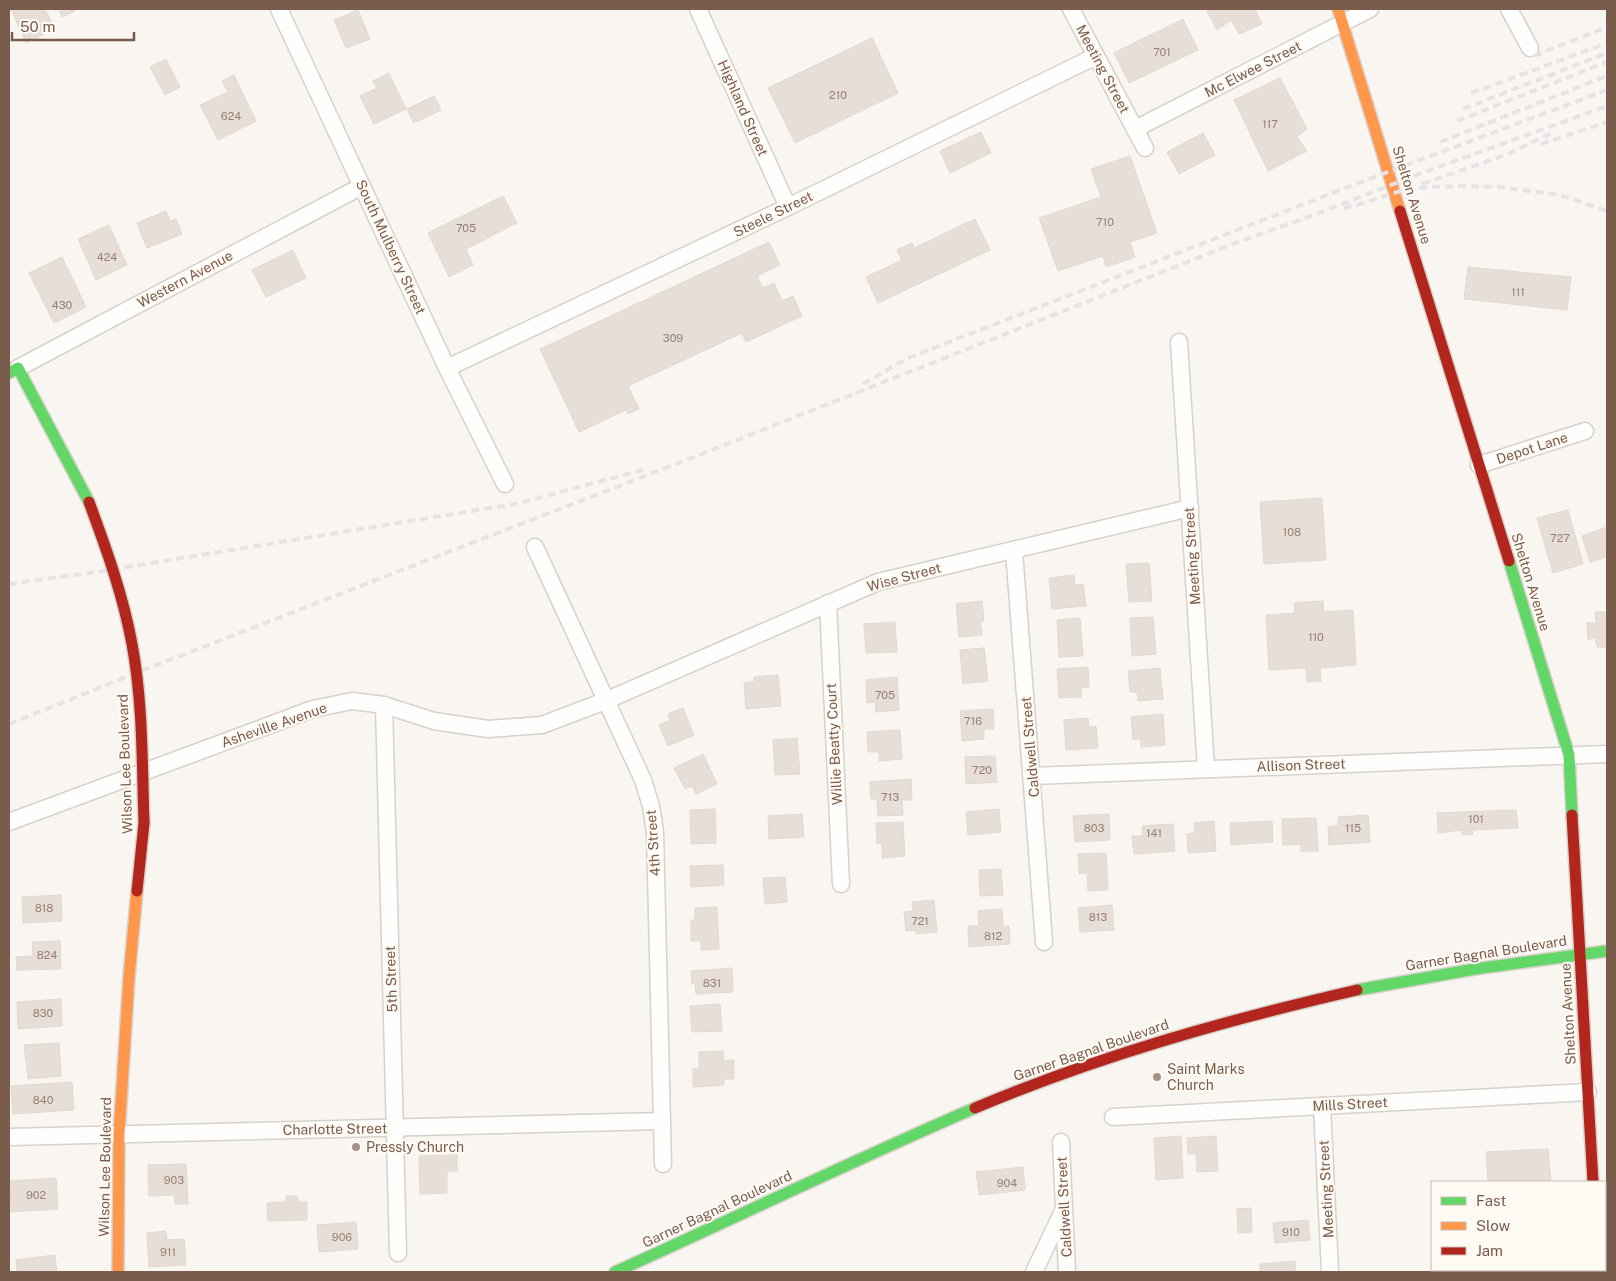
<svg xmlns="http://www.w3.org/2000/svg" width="1616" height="1281" font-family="'Public Sans',sans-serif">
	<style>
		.building { fill: #e6ded7; stroke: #e2d8d2 }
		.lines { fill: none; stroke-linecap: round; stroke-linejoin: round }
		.street-casing { stroke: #d7d1cb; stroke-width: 19 }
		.fast-casing { stroke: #d9d2cb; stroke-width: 14 }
		.slow-casing { stroke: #d9d2cb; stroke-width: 14 }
		.jam-casing { stroke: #d9d2cb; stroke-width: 14 }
		.street { stroke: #fefefd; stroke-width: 16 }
		.fast { stroke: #63d668; stroke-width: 11 }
		.slow { stroke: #ff974d; stroke-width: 11 }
		.jam { stroke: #b3261e; stroke-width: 11 }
		.rail { stroke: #e6e3e7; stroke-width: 4; stroke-dasharray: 8 5; stroke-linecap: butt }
		.jam-bridge-casing { stroke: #d9d2cb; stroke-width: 14; stroke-linecap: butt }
		.jam-bridge { stroke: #b3261e; stroke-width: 11 }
		.poi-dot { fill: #a69286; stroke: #fffaf3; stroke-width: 2 }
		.labels { text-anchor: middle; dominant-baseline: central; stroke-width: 4; stroke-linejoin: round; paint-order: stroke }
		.number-label { font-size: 11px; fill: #977e72 }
		.street-label { font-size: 14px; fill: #7a5c4d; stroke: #fffaf3 }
		.poi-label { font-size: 14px; fill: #7a5c4d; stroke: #fffaf3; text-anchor: start }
	</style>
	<rect width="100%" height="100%" fill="#f9f5f0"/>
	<g class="building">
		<path d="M 11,9 L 45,9 L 55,29 L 26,43 Z"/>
		<path d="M 59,9 L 74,9 L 75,11 L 62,17 Z"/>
		<path d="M 1206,9 L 1255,9 L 1262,24 L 1239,34 L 1231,20 L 1217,30 Z"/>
		<path d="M 358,10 L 370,39 L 346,48 L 334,20 Z"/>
		<path d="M 1183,19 L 1198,50 L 1129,83 L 1114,53 Z"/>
		<path d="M 872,38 L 898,93 L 795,143 L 768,88 Z"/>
		<path d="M 166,59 L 180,87 L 165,95 L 150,67 Z"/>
		<path d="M 389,73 L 406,109 L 374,124 L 360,96 L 377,88 L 373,81 Z"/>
		<path d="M 234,75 L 256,121 L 218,140 L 200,105 L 228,92 L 222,81 Z"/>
		<path d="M 1280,78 L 1307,129 L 1297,137 L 1307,151 L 1268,171 L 1234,100 Z"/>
		<path d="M 434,96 L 441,110 L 414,123 L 407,109 Z"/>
		<path d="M 981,132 L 991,153 L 950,173 L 940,151 Z"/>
		<path d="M 1203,133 L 1215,155 L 1179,174 L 1167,152 Z"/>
		<path d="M 1130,156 L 1157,233 L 1130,242 L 1135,257 L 1106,267 L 1103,256 L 1058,271 L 1039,218 L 1101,197 L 1091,169 Z"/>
		<path d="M 503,196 L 517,223 L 466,249 L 473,265 L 449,277 L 428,233 Z"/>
		<path d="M 166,211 L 170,221 L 176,219 L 182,234 L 147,248 L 137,223 Z"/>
		<path d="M 975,219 L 990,250 L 878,303 L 866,277 L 902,260 L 897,250 L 912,243 L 914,248 Z"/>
		<path d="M 109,225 L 127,265 L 96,280 L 78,239 Z"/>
		<path d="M 769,242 L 780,265 L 757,276 L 763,288 L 774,283 L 782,301 L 793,296 L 802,316 L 746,342 L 742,333 L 628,386 L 639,409 L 628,414 L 626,410 L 579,432 L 540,349 Z"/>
		<path d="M 293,250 L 306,278 L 266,297 L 252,270 Z"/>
		<path d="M 62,257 L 86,307 L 54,323 L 29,273 Z"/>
		<path d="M 1468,267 L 1571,277 L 1567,310 L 1464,299 Z"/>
		<path d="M 1322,498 L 1326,560 L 1264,564 L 1260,502 Z"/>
		<path d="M 1568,510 L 1583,564 L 1553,573 L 1537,518 Z"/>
		<path d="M 1607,527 L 1607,557 L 1590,562 L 1582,536 Z"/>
		<path d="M 1149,563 L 1152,601 L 1129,602 L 1126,564 Z"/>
		<path d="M 1074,575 L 1075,585 L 1083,584 L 1086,606 L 1052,609 L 1049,578 Z"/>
		<path d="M 982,601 L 984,621 L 980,622 L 982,635 L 959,637 L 956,604 Z"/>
		<path d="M 1323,601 L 1324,612 L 1353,610 L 1356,665 L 1320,668 L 1321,681 L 1307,682 L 1306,668 L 1269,670 L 1266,615 L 1295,613 L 1294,603 Z"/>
		<path d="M 1595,612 L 1607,612 L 1607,647 L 1597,647 L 1595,637 L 1588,640 L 1587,622 L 1596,624 Z"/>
		<path d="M 1153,617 L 1156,654 L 1132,656 L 1130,618 Z"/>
		<path d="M 1080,618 L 1083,656 L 1059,657 L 1057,620 Z"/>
		<path d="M 895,622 L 897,652 L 866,653 L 864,624 Z"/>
		<path d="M 984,648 L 988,681 L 963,684 L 960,650 Z"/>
		<path d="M 1088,667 L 1089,687 L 1081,688 L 1081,697 L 1059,698 L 1057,669 Z"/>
		<path d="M 1160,668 L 1163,699 L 1138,701 L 1137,692 L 1130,692 L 1128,671 Z"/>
		<path d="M 778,675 L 781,706 L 746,709 L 744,683 L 754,682 L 754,677 Z"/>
		<path d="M 897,677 L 899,710 L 876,712 L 875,702 L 867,703 L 866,680 Z"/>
		<path d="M 683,708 L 694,735 L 668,746 L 659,725 L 670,720 L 668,714 Z"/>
		<path d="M 993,709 L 994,729 L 984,729 L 984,739 L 962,741 L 960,711 Z"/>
		<path d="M 1163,714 L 1165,745 L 1141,747 L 1141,739 L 1133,739 L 1131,717 Z"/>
		<path d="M 1088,718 L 1089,727 L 1096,726 L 1098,748 L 1066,750 L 1064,720 Z"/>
		<path d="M 900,730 L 902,759 L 879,761 L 879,752 L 868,752 L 867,732 Z"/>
		<path d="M 797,738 L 800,774 L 775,775 L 773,740 Z"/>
		<path d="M 703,754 L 717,784 L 696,794 L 692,786 L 685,789 L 674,768 Z"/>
		<path d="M 995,756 L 997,782 L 966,784 L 965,757 Z"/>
		<path d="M 911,779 L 912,800 L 902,800 L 903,815 L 878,816 L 877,799 L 871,799 L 870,782 Z"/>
		<path d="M 715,809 L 716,843 L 691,844 L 690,810 Z"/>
		<path d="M 999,809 L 1001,832 L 968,835 L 966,812 Z"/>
		<path d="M 1516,810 L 1518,828 L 1472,830 L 1473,834 L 1462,835 L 1462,830 L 1438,833 L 1437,813 Z"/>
		<path d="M 802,814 L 804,837 L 769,839 L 768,816 Z"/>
		<path d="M 1109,814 L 1110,840 L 1075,842 L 1073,816 Z"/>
		<path d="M 1368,815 L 1370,842 L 1329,845 L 1328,827 L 1338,826 L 1338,817 Z"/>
		<path d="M 1316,818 L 1318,851 L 1301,851 L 1301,844 L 1283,845 L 1282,819 Z"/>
		<path d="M 1214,821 L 1216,851 L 1188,853 L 1187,834 L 1195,833 L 1194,823 Z"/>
		<path d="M 1272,821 L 1273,842 L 1231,845 L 1230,823 Z"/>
		<path d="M 903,822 L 905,856 L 882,858 L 882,843 L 877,844 L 876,823 Z"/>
		<path d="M 1173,824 L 1175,851 L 1134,854 L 1132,836 L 1143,836 L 1142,826 Z"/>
		<path d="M 1106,853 L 1108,890 L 1088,891 L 1087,873 L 1079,874 L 1078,854 Z"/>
		<path d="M 723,865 L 724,885 L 691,887 L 690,866 Z"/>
		<path d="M 1001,869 L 1003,895 L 980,896 L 979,870 Z"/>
		<path d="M 785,877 L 787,902 L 765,904 L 763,878 Z"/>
		<path d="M 61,895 L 62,921 L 23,923 L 22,897 Z"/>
		<path d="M 934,900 L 937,932 L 916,934 L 916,930 L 906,931 L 904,912 L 913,911 L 912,902 Z"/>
		<path d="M 1112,905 L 1114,930 L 1080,932 L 1078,908 Z"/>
		<path d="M 717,907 L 719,949 L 701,950 L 701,941 L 691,941 L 691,920 L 695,920 L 695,908 Z"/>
		<path d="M 1002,909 L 1003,927 L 1009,926 L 1010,944 L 969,947 L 968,926 L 979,926 L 978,911 Z"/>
		<path d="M 60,941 L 61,969 L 17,970 L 16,957 L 33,956 L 32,942 Z"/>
		<path d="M 732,968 L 733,992 L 696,994 L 695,983 L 692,984 L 691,971 Z"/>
		<path d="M 61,999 L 62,1026 L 18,1029 L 17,1002 Z"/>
		<path d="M 720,1004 L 722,1031 L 692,1032 L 690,1006 Z"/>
		<path d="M 59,1043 L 61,1076 L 28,1079 L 24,1045 Z"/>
		<path d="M 723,1051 L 724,1061 L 734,1060 L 734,1079 L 724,1079 L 724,1085 L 693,1087 L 693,1069 L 699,1069 L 699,1052 Z"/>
		<path d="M 72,1082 L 74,1110 L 13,1114 L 11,1086 Z"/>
		<path d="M 1181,1136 L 1183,1178 L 1156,1180 L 1154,1138 Z"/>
		<path d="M 1216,1136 L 1218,1171 L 1197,1172 L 1196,1153 L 1188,1154 L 1187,1138 Z"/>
		<path d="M 1548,1149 L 1551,1182 L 1488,1182 L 1486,1152 Z"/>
		<path d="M 457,1155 L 457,1171 L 447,1171 L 447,1193 L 420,1194 L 419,1156 Z"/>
		<path d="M 186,1164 L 188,1204 L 175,1204 L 174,1195 L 149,1196 L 148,1165 Z"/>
		<path d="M 1023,1167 L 1025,1190 L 979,1195 L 976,1172 Z"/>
		<path d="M 56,1178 L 58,1209 L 9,1212 L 9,1198 L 11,1198 L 9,1181 Z"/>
		<path d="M 286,1196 L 297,1196 L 298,1202 L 307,1202 L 307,1220 L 268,1221 L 267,1203 L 286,1202 Z"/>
		<path d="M 1251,1208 L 1252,1232 L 1238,1233 L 1237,1209 Z"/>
		<path d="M 1308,1220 L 1310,1240 L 1275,1243 L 1273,1223 Z"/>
		<path d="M 356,1222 L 358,1249 L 319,1252 L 317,1225 Z"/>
		<path d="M 166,1231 L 167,1240 L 184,1239 L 186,1265 L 149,1267 L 147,1233 Z"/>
		<path d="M 55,1255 L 57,1272 L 17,1272 L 16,1260 Z"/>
		<path d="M 1295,1261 L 1296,1272 L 1260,1272 L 1260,1264 Z"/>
	</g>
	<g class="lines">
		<defs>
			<g id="street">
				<path d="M 279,9 L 447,368 L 505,484"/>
				<path d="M 698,9 L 788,207"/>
				<path d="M 1071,9 L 1145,148"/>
				<path d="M 1509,9 L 1530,48"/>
				<path d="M 1135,129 L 1370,9"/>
				<path d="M 1179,342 L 1206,769"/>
				<path d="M 18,368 L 362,186"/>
				<path d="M 447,368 L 788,207 L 1096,56"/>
				<path d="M 1479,465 L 1585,431"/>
				<path d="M 535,547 L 643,780 L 651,806 L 655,832 L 663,1164"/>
				<path d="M 1014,551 L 1044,942"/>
				<path d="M 828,603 L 841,884"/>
				<path d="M 384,705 L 398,1253"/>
				<path d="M 1032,776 L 1607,754"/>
				<path d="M 9,822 L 313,709 L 352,701 L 384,705 L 434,721 L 488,729 L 542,725 L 605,701 L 878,582 L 1190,508"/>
				<path d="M 1322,1106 L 1330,1272"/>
				<path d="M 1113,1117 L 1588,1092"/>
				<path d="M 9,1137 L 662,1121"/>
				<path d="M 1061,1142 L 1067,1272"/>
				<path d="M 1034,1272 L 1063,1211"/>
			</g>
			<g id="fast">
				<path d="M 9,373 L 18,368 L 89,502"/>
				<path d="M 1509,561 L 1569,755 L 1572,815"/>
				<path d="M 1357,990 L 1475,969 L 1607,951"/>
				<path d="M 615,1272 C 735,1218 854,1160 975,1108"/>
			</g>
			<g id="slow">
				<path d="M 1338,9 L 1400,211"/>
				<path d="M 118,1272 L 119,1134 L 129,977 L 137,891"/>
			</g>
			<g id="jam">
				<path d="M 1400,211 L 1509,561"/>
				<path d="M 1572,815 L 1593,1182"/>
				<path d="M 137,891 L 144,823"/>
				<path d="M 975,1108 C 1098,1056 1227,1020 1357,990"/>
				<path d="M 1597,1270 L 1598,1272"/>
			</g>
		</defs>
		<use href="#street" class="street-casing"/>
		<use href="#fast" class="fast-casing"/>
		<use href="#slow" class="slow-casing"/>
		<use href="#jam" class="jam-casing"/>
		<use href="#street" class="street"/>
		<use href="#fast" class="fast"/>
		<use href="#slow" class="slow"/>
		<use href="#jam" class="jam"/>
		<g class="rail">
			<path d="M 1534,56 L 1607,27"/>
			<path d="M 1471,93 L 1607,43"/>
			<path d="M 1463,109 L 1607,53"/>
			<path d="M 1457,121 L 1607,62"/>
			<path d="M 1440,142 L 1607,76"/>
			<path d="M 1541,144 L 1607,122"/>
			<path d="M 1422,184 L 1508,154 L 1554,132"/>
			<path d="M 1344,208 L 1357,205 L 1410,188 L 1459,186 L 1499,187 L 1560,195 L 1607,211"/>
			<path d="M 863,384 L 908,358 L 1353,185 L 1607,90"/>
			<path d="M 9,584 L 96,572 L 515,504 L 643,470"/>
			<path d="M 9,724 L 141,671 L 694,457 L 1238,242 L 1322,212 L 1419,174 L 1607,106"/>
		</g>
		<defs>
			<path id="jam-bridge" d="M 89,502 C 106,548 123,595 132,644 C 143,703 142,763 144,823"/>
		</defs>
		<use href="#jam-bridge" class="jam-bridge-casing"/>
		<use href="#jam-bridge" class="jam-bridge"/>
	</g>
	<g class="poi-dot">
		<circle cx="1157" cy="1077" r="5"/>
		<circle cx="356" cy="1147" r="5"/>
	</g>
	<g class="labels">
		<g class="number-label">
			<text x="1162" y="52">701</text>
			<text x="838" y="95">210</text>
			<text x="231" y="116">624</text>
			<text x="1270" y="124">117</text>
			<text x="1105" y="222">710</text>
			<text x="466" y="228">705</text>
			<text x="107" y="257">424</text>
			<text x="1518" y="292">111</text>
			<text x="62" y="305">430</text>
			<text x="673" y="338">309</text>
			<text x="1292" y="532">108</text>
			<text x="1560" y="538">727</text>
			<text x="1316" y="637">110</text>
			<text x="885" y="695">705</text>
			<text x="973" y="721">716</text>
			<text x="982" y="770">720</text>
			<text x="890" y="797">713</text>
			<text x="1476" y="819">101</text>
			<text x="1094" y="828">803</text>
			<text x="1353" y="828">115</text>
			<text x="1154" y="833">141</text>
			<text x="44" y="908">818</text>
			<text x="1098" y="917">813</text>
			<text x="920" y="921">721</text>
			<text x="993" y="936">812</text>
			<text x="47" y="955">824</text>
			<text x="712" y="983">831</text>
			<text x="43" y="1013">830</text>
			<text x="43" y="1100">840</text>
			<text x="174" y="1180">903</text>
			<text x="1007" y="1183">904</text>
			<text x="36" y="1195">902</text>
			<text x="1291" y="1232">910</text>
			<text x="342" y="1237">906</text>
			<text x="168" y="1252">911</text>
		</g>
		<g class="street-label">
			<text transform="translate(1103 69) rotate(62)">Meeting Street</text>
			<text transform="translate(1253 69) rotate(-27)">Mc Elwee Street</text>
			<text transform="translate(743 108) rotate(66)">Highland Street</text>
			<text transform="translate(1412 195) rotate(73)">Shelton Avenue</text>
			<text transform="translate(773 214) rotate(-26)">Steele Street</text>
			<text transform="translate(391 247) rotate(65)">South Mulberry Street</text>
			<text transform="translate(185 279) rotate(-28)">Western Avenue</text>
			<text transform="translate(1532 448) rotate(-18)">Depot Lane</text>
			<text transform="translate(1192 556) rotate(-94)">Meeting Street</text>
			<text transform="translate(904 577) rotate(-15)">Wise Street</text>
			<text transform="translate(1531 582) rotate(73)">Shelton Avenue</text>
			<text transform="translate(274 725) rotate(-19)">Asheville Avenue</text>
			<text transform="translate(834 744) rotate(-93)">Willie Beatty Court</text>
			<text transform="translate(1030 747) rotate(-95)">Caldwell Street</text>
			<text transform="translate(125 764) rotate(-92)">Wilson Lee Boulevard</text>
			<text transform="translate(1301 765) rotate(-2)">Allison Street</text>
			<text transform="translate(653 843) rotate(-94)">4th Street</text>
			<text transform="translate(1486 953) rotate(-9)">Garner Bagnal Boulevard</text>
			<text transform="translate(391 979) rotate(-92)">5th Street</text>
			<text transform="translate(1568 1014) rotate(-93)">Shelton Avenue</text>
			<text transform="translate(1091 1050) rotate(-19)">Garner Bagnal Boulevard</text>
			<text transform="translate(1350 1104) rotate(-3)">Mills Street</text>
			<text transform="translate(335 1129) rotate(-1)">Charlotte Street</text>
			<text transform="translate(105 1167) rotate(-89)">Wilson Lee Boulevard</text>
			<text transform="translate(1326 1189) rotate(-93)">Meeting Street</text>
			<text transform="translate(1064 1207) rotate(-93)">Caldwell Street</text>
			<text transform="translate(717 1209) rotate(-25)">Garner Bagnal Boulevard</text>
		</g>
		<g class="poi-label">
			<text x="1167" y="1069">Saint Marks<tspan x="1167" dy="16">Church</tspan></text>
			<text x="366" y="1147">Pressly Church</text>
		</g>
	</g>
	<rect width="1616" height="1281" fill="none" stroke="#7a5c4d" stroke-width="20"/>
	<rect x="1431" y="1181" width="175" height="90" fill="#fffaf3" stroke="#cabbb1"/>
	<rect x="1441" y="1197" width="25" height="8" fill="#63d668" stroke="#cabbb1"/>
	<text x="1476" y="1206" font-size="15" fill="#7a5c4d">Fast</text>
	<rect x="1441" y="1222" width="25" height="8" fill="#ff974d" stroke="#cabbb1"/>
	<text x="1476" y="1231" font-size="15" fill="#7a5c4d">Slow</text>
	<rect x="1441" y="1247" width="25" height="8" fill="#b3261e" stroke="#cabbb1"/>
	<text x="1476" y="1256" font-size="15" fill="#7a5c4d">Jam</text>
	<path d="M12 32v8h122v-8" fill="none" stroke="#7a5c4d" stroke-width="2.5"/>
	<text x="20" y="32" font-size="15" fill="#7a5c4d" stroke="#fffaf3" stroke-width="4" paint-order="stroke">50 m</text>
</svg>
